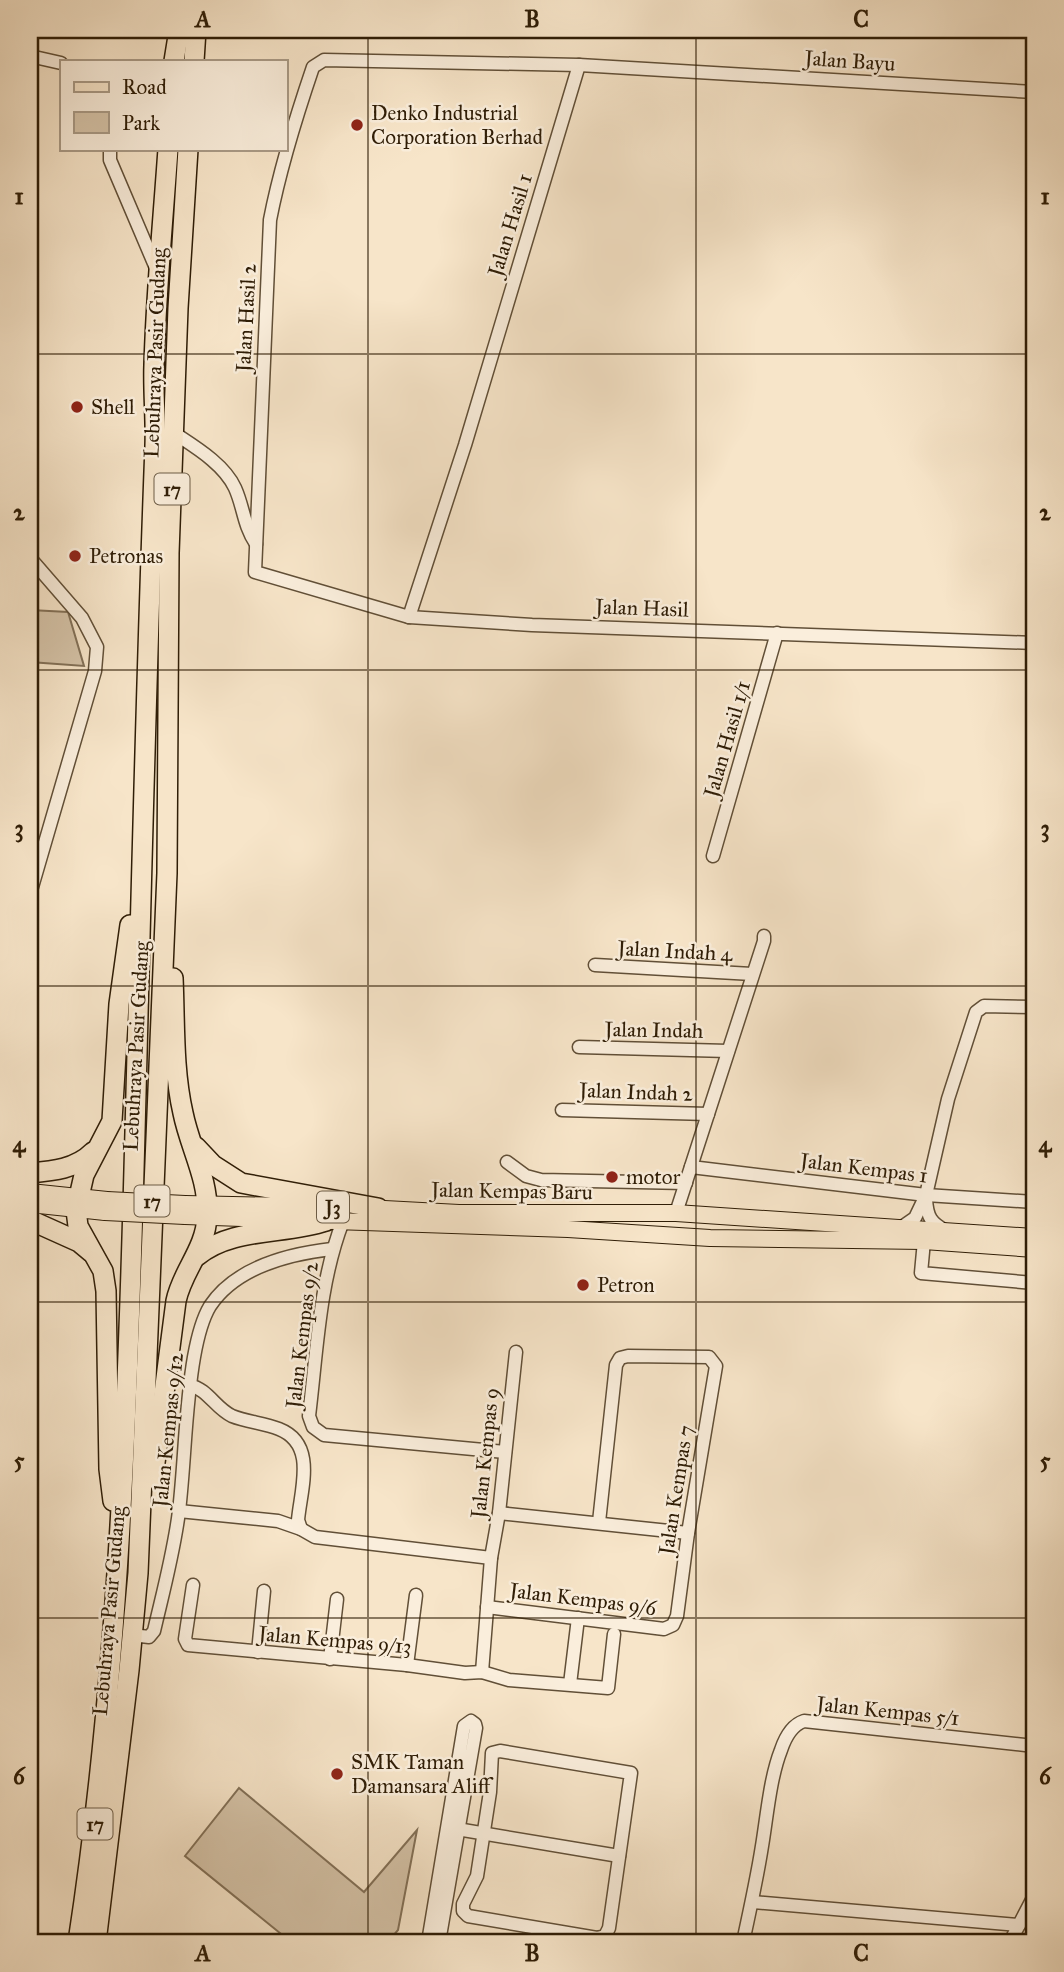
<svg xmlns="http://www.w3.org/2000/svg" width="1064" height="1972" font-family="'IM FELL Great Primer',serif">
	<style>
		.green { fill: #d5c3a8; stroke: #827057; stroke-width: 2 }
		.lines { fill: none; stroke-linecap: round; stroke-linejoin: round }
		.minor-casing { stroke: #614f37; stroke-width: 15 }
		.major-casing { stroke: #2f1d06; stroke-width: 18 }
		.highway-casing { stroke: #2f1d06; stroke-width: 22 }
		.minor { stroke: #faeedc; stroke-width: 12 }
		.major { stroke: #f7e5c9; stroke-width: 16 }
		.highway { stroke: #f7e5c9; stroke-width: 19 }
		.major-bridge-casing { stroke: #2f1d06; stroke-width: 18; stroke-linecap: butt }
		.major-bridge { stroke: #f7e5c9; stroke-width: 16 }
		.grid { fill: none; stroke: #2f1d06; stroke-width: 2; stroke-opacity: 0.55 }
		.poi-dot { fill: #8f2418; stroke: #faeedc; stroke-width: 2.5 }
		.labels { text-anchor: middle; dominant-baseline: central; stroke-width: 5; stroke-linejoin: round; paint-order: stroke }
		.shield { fill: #faeedc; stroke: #6c5c46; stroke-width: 2 }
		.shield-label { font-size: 19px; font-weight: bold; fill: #2f1d06 }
		.street-label { font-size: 21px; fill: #2f1d06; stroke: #faeedc }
		.poi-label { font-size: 21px; fill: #2f1d06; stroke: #faeedc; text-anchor: start }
		.neatline { fill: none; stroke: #2f1d06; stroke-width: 2.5 }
		.grid-label { font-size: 23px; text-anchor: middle; font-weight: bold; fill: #2f1d06 }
	</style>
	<rect width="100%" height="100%" fill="#f7e5c9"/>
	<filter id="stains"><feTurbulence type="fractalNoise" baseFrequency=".00286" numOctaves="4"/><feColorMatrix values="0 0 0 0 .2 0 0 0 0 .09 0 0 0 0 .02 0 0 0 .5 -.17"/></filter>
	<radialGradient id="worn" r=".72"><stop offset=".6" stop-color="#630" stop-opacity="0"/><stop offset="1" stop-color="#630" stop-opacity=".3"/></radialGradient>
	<g class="green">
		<path d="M 30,610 L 68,612 L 84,666 L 30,662 Z"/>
		<path d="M 239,1788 L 364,1892 L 417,1830 L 398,1930 L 388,1942 L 291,1942 L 185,1856 Z"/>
	</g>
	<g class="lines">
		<defs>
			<g id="minor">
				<path d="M 30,56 L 61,63"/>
				<path d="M 1034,92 L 579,65 L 324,60 L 313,67 C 296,117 280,168 270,220 L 255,572 L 409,617 L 532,625 L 1034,643"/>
				<path d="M 110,149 L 110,160 L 156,268"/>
				<path d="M 174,433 C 195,447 224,464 235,488 C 244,508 243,524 256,544"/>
				<path d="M 30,558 L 82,618 L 97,647 L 95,671 L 30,894"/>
				<path d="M 409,617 L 465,445 L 579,65"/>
				<path d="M 713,856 L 777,633"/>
				<path d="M 595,965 L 752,974"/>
				<path d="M 579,1047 L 728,1051"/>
				<path d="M 562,1110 L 708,1114"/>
				<path d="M 507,1162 L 526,1176 L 541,1180 L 686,1183"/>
				<path d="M 691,1167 L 926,1195 L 1034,1202"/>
				<path d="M 926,1199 C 927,1217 931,1223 946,1231"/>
				<path d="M 676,1213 L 764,941 L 764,936"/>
				<path d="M 343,1221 C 319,1283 317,1351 309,1416 L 313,1427 L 324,1435 L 505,1452"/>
				<path d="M 902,1227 L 915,1218 L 926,1195 L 948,1099 L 976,1012 L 984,1006 L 1034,1007"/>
				<path d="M 924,1241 L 921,1273 L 1034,1283"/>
				<path d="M 189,1385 C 208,1389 215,1408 232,1416 C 247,1422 264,1423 279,1429 C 317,1444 301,1488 298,1520 L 301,1529"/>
				<path d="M 179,1511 L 278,1521 L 301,1529 L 315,1537 L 491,1558"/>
				<path d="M 499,1513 L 688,1533"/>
				<path d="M 193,1585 L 185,1639 L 188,1645 L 407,1665 L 465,1673 L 482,1672 L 509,1680 L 608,1688 L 614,1634"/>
				<path d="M 487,1607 L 664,1629 L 673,1625 L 677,1616 L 688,1533 L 716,1366 L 709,1357 L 628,1356 L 620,1358 L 616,1365 L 599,1522"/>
				<path d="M 132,1635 L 149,1637 L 154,1631 C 163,1592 174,1552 179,1511 C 185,1460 185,1408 194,1357 C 197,1340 201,1321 210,1306 C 236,1267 288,1254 332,1249"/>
				<path d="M 258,1652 L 264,1591"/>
				<path d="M 330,1659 L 337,1599"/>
				<path d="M 407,1665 L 416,1595"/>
				<path d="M 482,1672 L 491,1558 L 499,1513 L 516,1352"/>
				<path d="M 570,1684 L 578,1618"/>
				<path d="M 500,1751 L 631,1773 L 609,1928 L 605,1936 L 597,1938 L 468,1916 L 463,1911 L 463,1904 L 477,1876 L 490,1792 L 492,1753 Z"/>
				<path d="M 451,1828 L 619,1856"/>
				<path d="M 753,1902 L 1019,1925"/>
				<path d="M 428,1942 L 464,1726 L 471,1721 L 475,1724 L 476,1728 L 439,1942"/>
				<path d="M 743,1942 C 750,1910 757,1878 762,1846 C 767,1816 770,1778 781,1750 C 785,1738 792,1725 804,1721 L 1034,1746"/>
				<path d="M 1010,1942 L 1034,1896"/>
			</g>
			<g id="major">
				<path d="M 30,1192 L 107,1200"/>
				<path d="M 30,1204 L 105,1212"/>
				<path d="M 185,1204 L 336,1207"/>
				<path d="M 366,1208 L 459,1213 L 676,1213 L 1034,1237"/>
				<path d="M 185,1216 L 568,1229 L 710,1238 L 924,1241 L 1034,1249"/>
			</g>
			<g id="highway">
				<path d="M 174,61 L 179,30"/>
				<path d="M 194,61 L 196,30"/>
				<path d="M 196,1147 L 213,1165 L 241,1183 L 378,1208"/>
				<path d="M 30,1173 C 53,1171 76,1169 93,1152"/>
				<path d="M 30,1220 L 79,1242 L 91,1252"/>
				<path d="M 197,1256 C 232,1227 284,1235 326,1221"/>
				<path d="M 153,1478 L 176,1301 C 182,1271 206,1249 207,1216 C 209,1179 190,1148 183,1113 C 173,1069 175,1023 173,978"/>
				<path d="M 113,1501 L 109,1469 L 106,1291 L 103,1271 L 78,1226 L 76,1210 L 84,1175 L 112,1121 L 119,1004 L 130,925"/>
				<path d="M 78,1942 C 119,1674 128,1403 135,1132 C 141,903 146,675 155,446 C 156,419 153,392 154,365 C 156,293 163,221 168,149"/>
				<path d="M 96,1942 L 129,1670 L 138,1573 L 167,873 L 169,553 L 178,308 L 188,149"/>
			</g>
		</defs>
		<use href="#minor" class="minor-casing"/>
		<use href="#major" class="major-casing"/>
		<use href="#highway" class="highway-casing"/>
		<use href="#minor" class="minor"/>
		<use href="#major" class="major"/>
		<use href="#highway" class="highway"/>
		<defs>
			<g id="major-bridge">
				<path d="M 107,1200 L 185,1204"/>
				<path d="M 105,1212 L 185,1216"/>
			</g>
		</defs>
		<use href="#major-bridge" class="major-bridge-casing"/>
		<use href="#major-bridge" class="major-bridge"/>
	</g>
	<path class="grid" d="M 368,30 L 368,1942M 696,30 L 696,1942M 30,354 L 1034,354M 30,670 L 1034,670M 30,986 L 1034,986M 30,1302 L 1034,1302M 30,1618 L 1034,1618"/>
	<g class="poi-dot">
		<circle cx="357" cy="125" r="7"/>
		<circle cx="77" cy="407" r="7"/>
		<circle cx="75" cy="556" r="7"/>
		<circle cx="612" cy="1177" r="7"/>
		<circle cx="583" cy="1285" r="7"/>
		<circle cx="337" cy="1774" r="7"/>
	</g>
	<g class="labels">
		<g class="shield">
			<rect x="154.5" y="473.5" width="35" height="31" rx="5"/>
			<rect x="134.5" y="1185.5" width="35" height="31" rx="5"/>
			<rect x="317" y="1191.5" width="32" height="31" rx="5"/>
			<rect x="77.5" y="1808.5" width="35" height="31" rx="5"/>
		</g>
		<g class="shield-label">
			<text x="172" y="489">17</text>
			<text x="152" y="1201">17</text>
			<text x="333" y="1207">J3</text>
			<text x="95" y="1824">17</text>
		</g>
		<g class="street-label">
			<text transform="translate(850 61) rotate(4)">Jalan Bayu</text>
			<text transform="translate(510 225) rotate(-73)">Jalan Hasil 1</text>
			<text transform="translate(246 318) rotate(-87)">Jalan Hasil 2</text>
			<text transform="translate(155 353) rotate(-88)">Lebuhraya Pasir Gudang</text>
			<text transform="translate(642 608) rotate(2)">Jalan Hasil</text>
			<text transform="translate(727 739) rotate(-74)">Jalan Hasil 1/1</text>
			<text transform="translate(675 951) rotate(3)">Jalan Indah 4</text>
			<text transform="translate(654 1030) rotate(1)">Jalan Indah</text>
			<text transform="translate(136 1046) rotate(-87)">Lebuhraya Pasir Gudang</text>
			<text transform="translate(636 1092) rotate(2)">Jalan Indah 2</text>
			<text transform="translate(864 1168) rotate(7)">Jalan Kempas 1</text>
			<text transform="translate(512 1191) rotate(1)">Jalan Kempas Baru</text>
			<text transform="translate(302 1335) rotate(-83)">Jalan Kempas 9/2</text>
			<text transform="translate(168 1430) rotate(-84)">Jalan Kempas 9/12</text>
			<text transform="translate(485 1453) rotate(-84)">Jalan Kempas 9</text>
			<text transform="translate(676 1490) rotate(-81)">Jalan Kempas 7</text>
			<text transform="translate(583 1599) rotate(7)">Jalan Kempas 9/6</text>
			<text transform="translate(109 1611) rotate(-85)">Lebuhraya Pasir Gudang</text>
			<text transform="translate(335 1640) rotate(5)">Jalan Kempas 9/13</text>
			<text transform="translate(888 1711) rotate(6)">Jalan Kempas 5/1</text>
		</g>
		<g class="poi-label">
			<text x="371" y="113">Denko Industrial<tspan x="371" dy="24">Corporation Berhad</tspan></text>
			<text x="91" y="407">Shell</text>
			<text x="89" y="556">Petronas</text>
			<text x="626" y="1177">motor</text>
			<text x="597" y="1285">Petron</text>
			<text x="351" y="1762">SMK Taman<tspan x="351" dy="24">Damansara Aliff</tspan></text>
		</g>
	</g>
	<rect width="1064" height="1972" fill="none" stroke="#f7e5c9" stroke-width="77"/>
	<rect x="60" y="60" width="228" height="91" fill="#faeedc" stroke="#a99a86" stroke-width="2"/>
	<rect x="74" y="82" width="35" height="10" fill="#f7e5c9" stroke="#a99a86" stroke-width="2"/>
	<text x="122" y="94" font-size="21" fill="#2f1d06">Road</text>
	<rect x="74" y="112" width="35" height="21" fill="#d5c3a8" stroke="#a99a86" stroke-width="2"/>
	<text x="122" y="130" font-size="21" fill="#2f1d06">Park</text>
	<rect x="38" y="38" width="988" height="1896" class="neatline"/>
	<g class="grid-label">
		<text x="203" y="27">A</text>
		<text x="532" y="27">B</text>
		<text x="861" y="27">C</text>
		<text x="19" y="204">1</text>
		<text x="1045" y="204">1</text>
		<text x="19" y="520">2</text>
		<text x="1045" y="520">2</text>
		<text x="19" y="836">3</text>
		<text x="1045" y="836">3</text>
		<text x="19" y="1152">4</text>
		<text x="1045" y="1152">4</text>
		<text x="19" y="1468">5</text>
		<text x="1045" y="1468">5</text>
		<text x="19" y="1784">6</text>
		<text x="1045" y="1784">6</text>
		<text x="203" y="1961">A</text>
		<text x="532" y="1961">B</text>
		<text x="861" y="1961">C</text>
	</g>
	<rect width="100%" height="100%" filter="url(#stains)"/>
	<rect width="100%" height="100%" fill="url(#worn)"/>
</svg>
